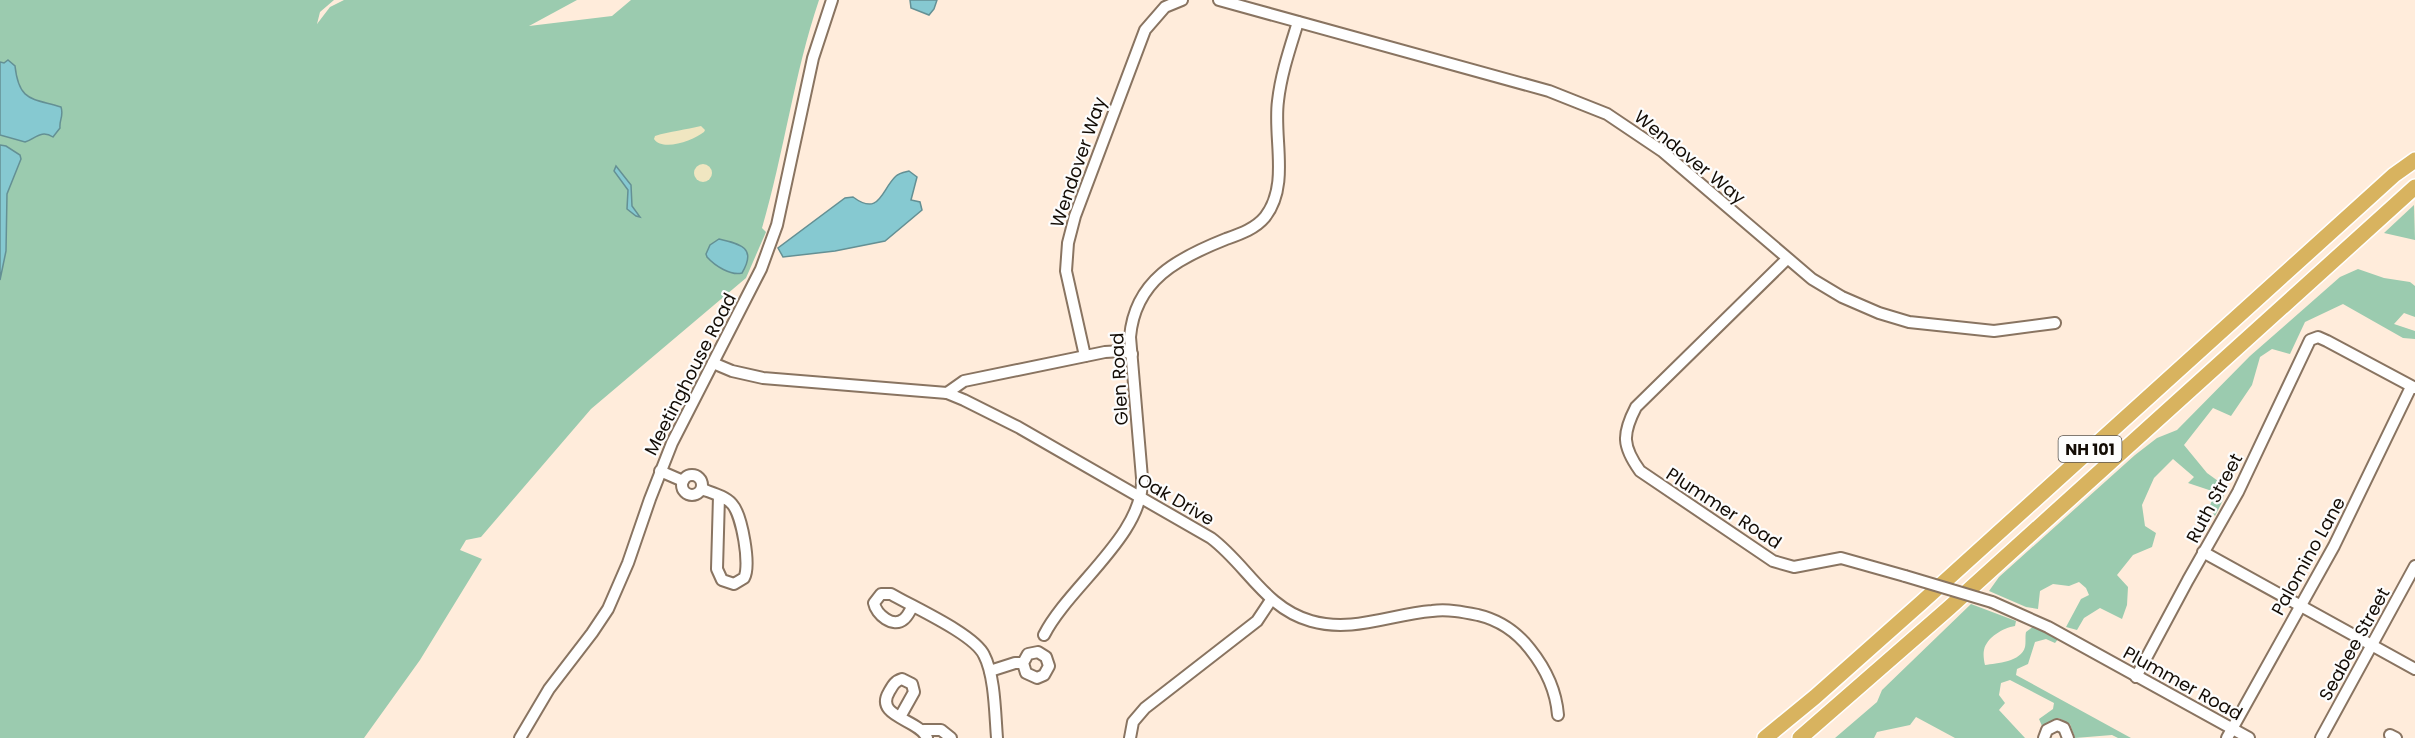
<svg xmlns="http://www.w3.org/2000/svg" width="2415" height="738" font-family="Poppins,sans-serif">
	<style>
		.green { fill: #9bcbaf }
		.sand { fill: #f0e6c1 }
		.water { fill: #86c9d1; stroke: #649094; stroke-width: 1.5 }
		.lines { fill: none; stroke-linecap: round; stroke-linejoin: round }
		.minor-casing { stroke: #897461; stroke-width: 14 }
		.highway-casing { stroke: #fff; stroke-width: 18 }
		.minor { stroke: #fff; stroke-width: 10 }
		.highway { stroke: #d8b35f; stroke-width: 15 }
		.minor-bridge-casing { stroke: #897461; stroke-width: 14; stroke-linecap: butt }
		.minor-bridge { stroke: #fff; stroke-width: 10 }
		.labels { text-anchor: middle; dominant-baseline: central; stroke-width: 4.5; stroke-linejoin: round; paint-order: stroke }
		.shield { fill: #fdfdfd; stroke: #59544f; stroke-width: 1.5 }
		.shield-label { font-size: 16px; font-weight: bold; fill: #130c05 }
		.street-label { font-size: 18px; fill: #130c05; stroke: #fdfdfd }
	</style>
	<rect width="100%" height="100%" fill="#ffecdb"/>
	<g class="green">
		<path d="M 0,0 L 334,0 L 320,12 L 317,24 L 330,7 L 344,0 L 577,0 L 529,26 L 612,16 L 631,0 L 819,0 C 794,74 784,153 762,228 L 766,232 L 746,278 L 591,409 L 481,537 L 466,540 L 460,550 L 482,559 L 420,660 L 364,738 L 0,738 Z"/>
		<path d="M 2414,205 L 2415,240 L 2384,233 Z"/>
		<path d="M 2358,269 L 2384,278 L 2410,282 L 2415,286 L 2415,317 L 2404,313 L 2394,324 L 2415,331 L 2415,339 L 2403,338 L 2343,304 L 2305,322 L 2290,354 L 2272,349 L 2260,357 L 2252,385 L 2231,416 L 2213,408 L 2184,445 L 2207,473 L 2225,486 L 2223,500 L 2215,516 L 2209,508 L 2215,492 L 2188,483 L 2194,477 L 2173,459 L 2154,478 L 2142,505 L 2145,526 L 2156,533 L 2152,547 L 2133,555 L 2117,575 L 2128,587 L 2127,605 L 2122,619 L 2100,608 L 2084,618 L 2077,630 L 2066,627 L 2081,599 L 2089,595 L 2086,588 L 2079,582 L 2069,586 L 2053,584 L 2040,591 L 2038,609 L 2026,607 L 1989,591 L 1999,577 L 2135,455 L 2157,438 L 2177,430 L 2250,356 L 2340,277 Z"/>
		<path d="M 1971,604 L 2016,621 L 2015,626 C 2003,628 1987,637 1984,650 C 1983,654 1984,661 1985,665 C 1997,663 2021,662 2025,647 C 2026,643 2025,636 2026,632 L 2034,626 L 2059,638 L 2055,643 L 2046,639 L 2035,642 L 2028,664 L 2017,669 L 2016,675 L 2131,738 L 2118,738 L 2112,735 L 2075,738 L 2070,724 L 2059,718 L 2042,726 L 2039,719 L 2053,709 L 2054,703 L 2010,680 L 2001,683 L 1999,695 L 2005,703 L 1999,710 L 2025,738 L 1955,738 L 1916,717 L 1910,725 L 1877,732 L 1874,738 L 1835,738 L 1877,702 L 1882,690 Z"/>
	</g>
	<g class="sand">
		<path d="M 701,126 L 705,130 L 704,132 C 694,140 663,152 654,139 L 655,136 C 670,131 686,130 701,126 Z"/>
		<circle cx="703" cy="173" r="9"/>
	</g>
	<g class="water">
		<path d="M 910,0 L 937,0 L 934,9 L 929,15 L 911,8 Z"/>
		<path d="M 8,60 L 15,66 C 19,102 32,98 61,107 C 64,116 59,120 60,128 L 53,137 C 41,129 35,139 25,142 L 0,135 L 0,62 L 4,63 Z"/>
		<path d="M 0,145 L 6,146 L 20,155 L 21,159 L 7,194 L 6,251 L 0,280 Z"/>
		<path d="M 616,166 L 631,185 L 632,206 L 640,217 L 636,216 L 627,209 L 628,190 L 614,171 Z"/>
		<path d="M 909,171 L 917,177 L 911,200 L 920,202 L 922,210 L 885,241 L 835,251 L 783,257 L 778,248 L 845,198 L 853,197 C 880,217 881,190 896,176 C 899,173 905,172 909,171 Z"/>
		<path d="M 719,239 C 741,244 757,248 742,273 C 731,276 715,266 707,257 L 706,254 L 710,245 Z"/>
	</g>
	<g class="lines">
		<defs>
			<g id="minor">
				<path d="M 1219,0 L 1549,91 L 1607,114 L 1662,151 L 1812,279 L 1842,297 L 1879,313 L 1909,322 L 1994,331 L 2055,323"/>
				<path d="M 1787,259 L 1636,407 C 1622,434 1622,446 1640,471 L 1773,561 L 1794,567 L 1841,558 L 1905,576"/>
				<path d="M 1085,356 L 1066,271 L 1068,243 L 1075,216 L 1145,30 L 1165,7 L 1182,0"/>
				<path d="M 713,363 L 732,371 L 763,378 L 947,393 L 964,400 L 1018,427 L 1211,538 C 1247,565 1265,608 1311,621 C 1353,633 1391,614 1432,611 C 1448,609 1463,612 1478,615 C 1499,620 1516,631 1530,649 C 1546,669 1556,690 1558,715"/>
				<path d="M 947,393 L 964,381 L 1105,352 L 1123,351 L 1132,354"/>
				<path d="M 660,471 L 683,481"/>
				<circle cx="692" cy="485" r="10"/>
				<path d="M 702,489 C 712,493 725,496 732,504 C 742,515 751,566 744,578 L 734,584 L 722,580 L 717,569 L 719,496"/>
				<path d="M 2203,552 L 2415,669"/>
				<path d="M 1992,602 L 2048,627 L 2249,738"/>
				<path d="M 913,606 C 910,610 908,616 904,619 C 893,629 876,614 874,603 L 881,594 L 891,594 C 913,607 974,634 984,655 C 995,676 995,714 997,738"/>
				<path d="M 1044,635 C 1068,587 1145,534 1142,478 L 1130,337 C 1135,280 1178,258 1226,239 C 1240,234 1255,229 1265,217 C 1290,185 1273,138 1278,101 C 1281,74 1290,48 1298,22"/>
				<path d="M 990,671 L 1015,663 L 1023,663 L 1026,673 L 1037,678 L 1044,675 L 1049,666 L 1046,657 L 1038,652 L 1028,654 L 1023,663"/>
				<path d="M 2136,677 L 2188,580 L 2238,492 L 2310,340 L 2318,337 L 2327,341 L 2415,388"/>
				<path d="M 900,717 L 914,692 L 912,684 L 902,679 C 895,681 893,685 889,692 C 874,717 919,719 927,738"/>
				<path d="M 924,730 L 941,730 L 951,738"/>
				<path d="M 2390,735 L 2396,738"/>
				<path d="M 520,738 L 549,689 L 592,633 L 608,609 L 628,563 L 650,499 L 672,443 L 761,269 L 777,225 L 813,58 L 832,0"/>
				<path d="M 1130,738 L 1133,722 L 1145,708 L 1257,621 L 1271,600"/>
				<path d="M 2044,738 L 2047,730 L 2057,725 L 2064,728 L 2068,738"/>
				<path d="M 2227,738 L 2334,546 L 2411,387"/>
				<path d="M 2321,738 L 2415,566"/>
			</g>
			<g id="highway">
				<path d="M 1765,738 L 1815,697 L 1922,602 L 2394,175 L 2415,160"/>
				<path d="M 1800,738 L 1949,608 L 2415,187"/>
			</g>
		</defs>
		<use href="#minor" class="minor-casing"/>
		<use href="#highway" class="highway-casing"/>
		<use href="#minor" class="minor"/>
		<use href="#highway" class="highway"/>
		<defs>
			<path id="minor-bridge" d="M 1905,576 L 1992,602"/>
		</defs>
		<use href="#minor-bridge" class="minor-bridge-casing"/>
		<use href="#minor-bridge" class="minor-bridge"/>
	</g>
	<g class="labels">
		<rect class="shield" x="2058.5" y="436" width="63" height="26" rx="4.5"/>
		<g class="shield-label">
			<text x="2090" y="449">NH 101</text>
		</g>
		<g class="street-label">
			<text transform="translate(1690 157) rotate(39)">Wendover Way</text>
			<text transform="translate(1078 162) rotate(-71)">Wendover Way</text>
			<text transform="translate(690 374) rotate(-63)">Meetinghouse Road</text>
			<text transform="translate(1119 379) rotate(-93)">Glen Road</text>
			<text transform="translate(2214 498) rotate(-62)">Ruth Street</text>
			<text transform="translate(1176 499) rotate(30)">Oak Drive</text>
			<text transform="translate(1724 508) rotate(33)">Plummer Road</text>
			<text transform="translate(2308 556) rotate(-61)">Palomino Lane</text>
			<text transform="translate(2354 644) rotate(-61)">Seabee Street</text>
			<text transform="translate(2183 683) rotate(29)">Plummer Road</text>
		</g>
	</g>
</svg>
